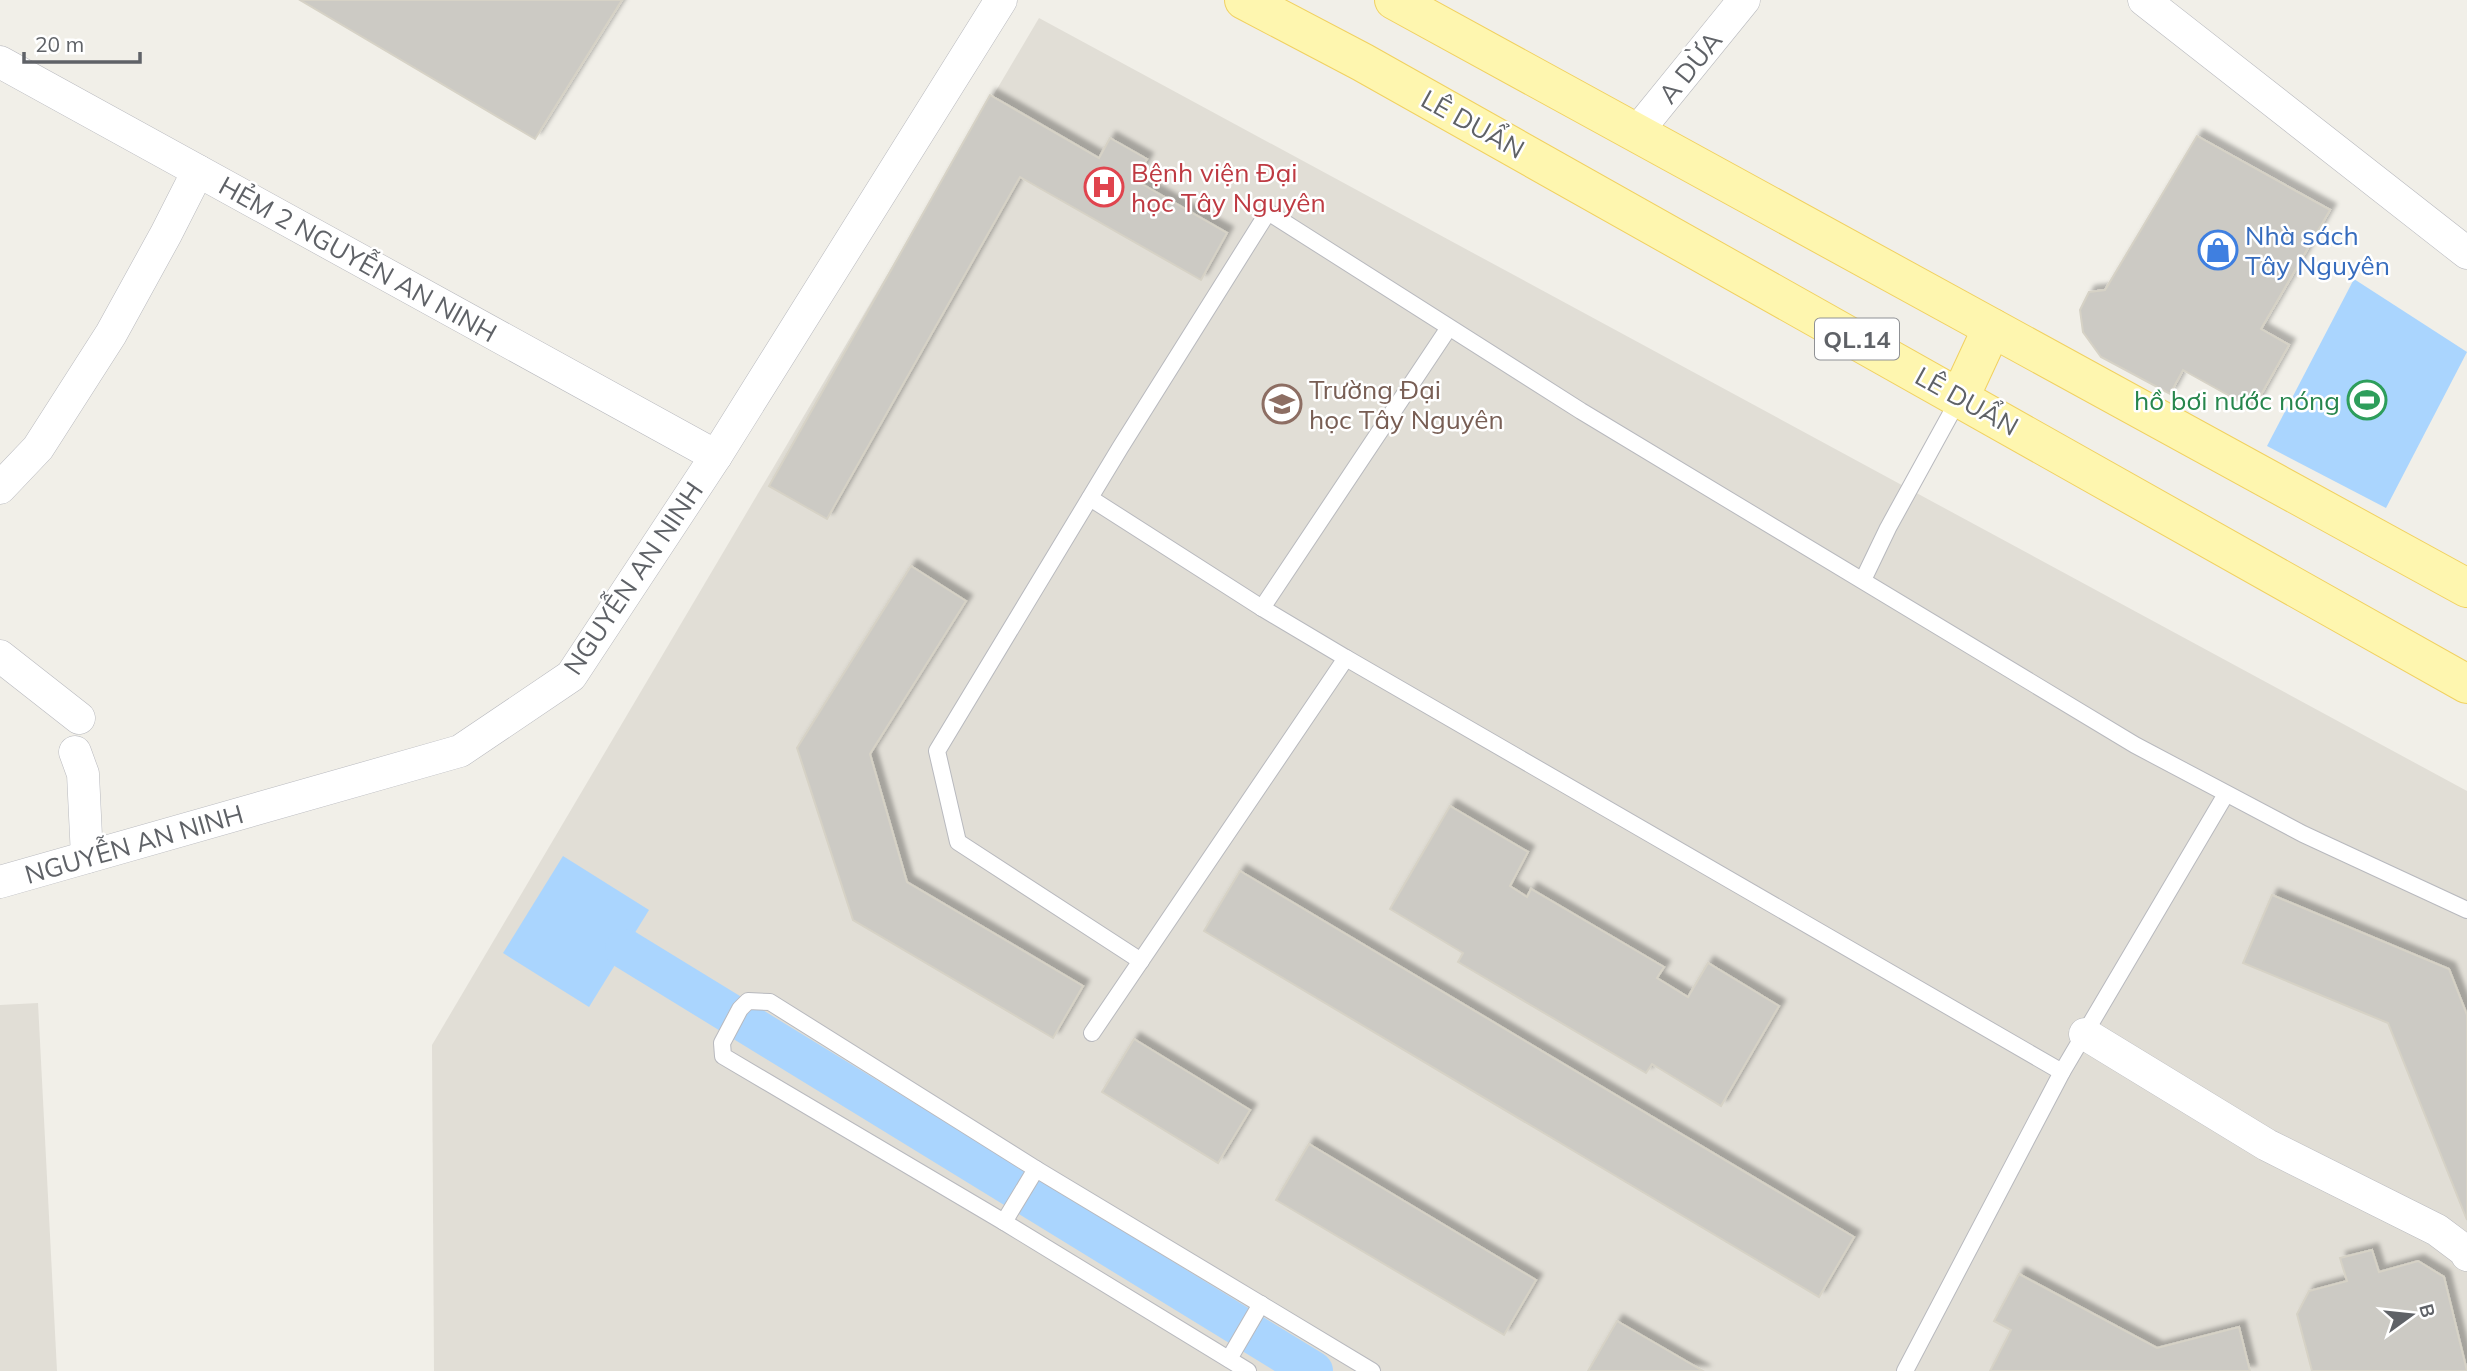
<svg xmlns="http://www.w3.org/2000/svg" width="2467" height="1371" font-family="Mulish,sans-serif">
	<style>
		.education { fill: #e1ded6 }
		.water { fill: #aad5fe }
		.lines { fill: none; stroke-linecap: round; stroke-linejoin: round }
		.canal { stroke: #aad5fe; stroke-width: 40 }
		.building { fill: #cccac4; stroke: #d6d2c6; stroke-width: 2; filter: url(#shadow) }
		.service-casing { stroke: #b8b9be; stroke-width: 18 }
		.minor-casing { stroke: #b8b9be; stroke-width: 33 }
		.primary-casing { stroke: #f1d160; stroke-width: 40 }
		.service { stroke: #fff; stroke-width: 16 }
		.minor { stroke: #fff; stroke-width: 32 }
		.primary { stroke: #fef6af; stroke-width: 38 }
		.labels { text-anchor: middle; dominant-baseline: central; stroke-width: 5; stroke-linejoin: round; paint-order: stroke }
		.shield { fill: #fff; stroke: #8f9195; stroke-width: 2 }
		.shield-label { font-size: 24px; font-weight: bold; fill: #5f6267 }
		.street-label { font-size: 26px; fill: #5f6267; stroke: #fff }
		.health-label { font-size: 26px; fill: #be3a42; stroke: #fff; text-anchor: start }
		.shop-label { font-size: 26px; fill: #366cbe; stroke: #fff; text-anchor: start }
		.education-label { font-size: 26px; fill: #785e54; stroke: #fff; text-anchor: start }
		.leisure-label { font-size: 26px; fill: #27864d; stroke: #fff; text-anchor: end }
	</style>
	<defs>
		<filter id="shadow"><feDropShadow dx="6" dy="-6" stdDeviation="2" flood-color="#0004"/></filter>
	</defs>
	<rect width="100%" height="100%" fill="#f1efe8"/>
	<g class="education">
		<path d="M 1039,18 L 2467,791 L 2467,1371 L 434,1371 L 432,1045 Z"/>
		<path d="M 38,1003 L 57,1371 L 0,1371 L 0,1005 Z"/>
	</g>
	<g class="water">
		<path d="M 2354,279 L 2467,352 L 2386,508 L 2267,446 Z"/>
		<path d="M 563,856 L 649,910 L 589,1007 L 503,953 Z"/>
	</g>
	<g class="lines">
		<path class="canal" d="M 625,949 L 1313,1371"/>
	</g>
	<g class="building">
		<path d="M 300,0 L 622,0 L 535,139 Z"/>
		<path d="M 990,95 L 1099,158 L 1110,138 L 1147,159 L 1135,180 L 1227,233 L 1201,280 L 1020,177 L 827,519 L 769,486 Z"/>
		<path d="M 2197,136 L 2330,210 L 2261,329 L 2289,345 L 2253,409 L 2183,370 L 2170,394 L 2101,357 L 2083,332 L 2080,310 L 2089,292 L 2105,290 Z"/>
		<path d="M 911,566 L 966,601 L 870,754 L 907,882 L 1083,986 L 1053,1038 L 853,920 L 797,748 Z"/>
		<path d="M 1450,806 L 1528,852 L 1510,886 L 1527,897 L 1531,889 L 1664,967 L 1657,978 L 1688,997 L 1708,963 L 1779,1006 L 1721,1106 L 1652,1064 L 1646,1073 L 1458,962 L 1463,953 L 1390,909 Z"/>
		<path d="M 1240,871 L 1854,1237 L 1819,1297 L 1204,931 Z"/>
		<path d="M 2272,895 L 2449,969 L 2467,1015 L 2467,1220 L 2388,1023 L 2243,963 Z"/>
		<path d="M 1134,1039 L 1250,1110 L 1218,1163 L 1102,1092 Z"/>
		<path d="M 1309,1144 L 1536,1280 L 1504,1335 L 1276,1200 Z"/>
		<path d="M 2372,1250 L 2379,1272 L 2418,1261 L 2444,1277 L 2467,1371 L 2312,1371 L 2297,1314 L 2309,1291 L 2347,1281 L 2340,1258 Z"/>
		<path d="M 2019,1274 L 2157,1348 L 2239,1327 L 2250,1371 L 1990,1371 L 2011,1330 L 1994,1321 Z"/>
		<path d="M 1617,1321 L 1703,1371 L 1588,1371 Z"/>
	</g>
	<g class="lines">
		<defs>
			<g id="service">
				<path d="M 1090,498 L 1262,608 L 1346,658 L 1092,1033"/>
				<path d="M 1863,580 L 1888,528 L 1960,397"/>
				<path d="M 1262,608 L 1448,329"/>
				<path d="M 1346,658 L 2062,1072"/>
				<path d="M 1141,961 L 958,842 L 937,751 L 1120,448 L 1268,212 L 1581,411 L 2135,745 L 2303,834 L 2467,910"/>
				<path d="M 1004,1222 L 1036,1169"/>
				<path d="M 1229,1359 L 1261,1304"/>
				<path d="M 1248,1371 L 1004,1222 L 723,1056 L 722,1043 L 740,1009 L 748,1001 L 770,1002 L 1036,1169 L 1372,1371"/>
				<path d="M 1905,1371 L 2062,1072 L 2226,794"/>
			</g>
			<g id="minor">
				<path d="M 2144,0 L 2467,253"/>
				<path d="M 0,62 L 716,456"/>
				<path d="M 1636,133 L 1744,0"/>
				<path d="M 0,488 L 38,448 L 111,334 L 166,234 L 198,171"/>
				<path d="M 0,656 L 79,718"/>
				<path d="M 75,752 L 83,774 L 87,857"/>
				<path d="M 0,882 L 460,751 L 571,676 L 716,456 L 1001,0"/>
				<path d="M 2085,1034 L 2267,1145 L 2437,1230 L 2465,1251 L 2467,1255"/>
			</g>
			<g id="primary">
				<path d="M 1244,0 L 1362,62 L 2467,684"/>
				<path d="M 1394,0 L 2467,588"/>
				<path d="M 1960,397 L 1992,328"/>
			</g>
		</defs>
		<use href="#service" class="service-casing"/>
		<use href="#minor" class="minor-casing"/>
		<use href="#primary" class="primary-casing"/>
		<use href="#service" class="service"/>
		<use href="#minor" class="minor"/>
		<use href="#primary" class="primary"/>
	</g>
	<defs>
		<symbol id="hospital-ring" viewBox="-11 -11 22 22"><circle r="9.5" fill="#fff" stroke="#e0444e" stroke-width="1.5"/><path d="M-5-5h3v3.5h4V-5h3V5h-3V1.5h-4V5h-3Z" fill="#e0444e"/></symbol>
		<symbol id="shop-ring" viewBox="-11 -11 22 22"><circle r="9.5" fill="#fff" stroke="#3f7fe0" stroke-width="1.5"/><path d="M-5-2.5h2.3a2.7 3.5 0 0 1 5.4 0H5L5.5 6h-11ZM-1.5-2.5h3a1.5 2.3 0 0 0-3 0Z" fill="#3f7fe0"/></symbol>
		<symbol id="stadium-ring" viewBox="-11 -11 22 22"><circle r="9.5" fill="#fff" stroke="#2e9e5b" stroke-width="1.5"/><path d="M0-5a6.5 5 0 1 0 0 10a6.5 5 0 1 0 0-10ZM-3.5-1.8h7v3.6h-7Z" fill="#2e9e5b"/></symbol>
		<symbol id="university-ring" viewBox="-11 -11 22 22"><circle r="9.5" fill="#fff" stroke="#8d6e63" stroke-width="1.5"/><path d="M0-5L7-2L0 1L-7-2ZM-4 1L0 2.5L4 1V4Q0 6-4 4Z" fill="#8d6e63"/></symbol>
	</defs>
	<g fill-rule="evenodd">
		<use href="#hospital-ring" x="1082" y="165" width="44" height="44"/>
		<use href="#shop-ring" x="2196" y="228" width="44" height="44"/>
		<use href="#stadium-ring" x="2345" y="378" width="44" height="44"/>
		<use href="#university-ring" x="1260" y="382" width="44" height="44"/>
	</g>
	<g class="labels">
		<rect class="shield" x="1815" y="318.5" width="84" height="41" rx="5"/>
		<g class="shield-label">
			<text x="1857" y="339">QL.14</text>
		</g>
		<g class="street-label">
			<text transform="translate(1690 67) rotate(-51)">A DỪA</text>
			<text transform="translate(1473 124) rotate(29)">LÊ DUẨN</text>
			<text transform="translate(358 259) rotate(29)">HẺM 2 NGUYỄN AN NINH</text>
			<text transform="translate(1967 401) rotate(29)">LÊ DUẨN</text>
			<text transform="translate(633 578) rotate(-56)">NGUYỄN AN NINH</text>
			<text transform="translate(134 844) rotate(-16)">NGUYỄN AN NINH</text>
		</g>
		<g class="health-label">
			<text x="1131" y="172">Bệnh viện Đại<tspan x="1131" dy="30">học Tây Nguyên</tspan></text>
		</g>
		<g class="shop-label">
			<text x="2245" y="235">Nhà sách<tspan x="2245" dy="30">Tây Nguyên</tspan></text>
		</g>
		<g class="education-label">
			<text x="1309" y="389">Trường Đại<tspan x="1309" dy="30">học Tây Nguyên</tspan></text>
		</g>
		<g class="leisure-label">
			<text x="2340" y="400">hồ bơi nước nóng</text>
		</g>
	</g>
	<g transform="translate(2411 1315) rotate(75)" stroke="#ffffff" stroke-width="5" paint-order="stroke">
	<path d="M0-5L12 26L0 18L-12 26Z" fill="#5f6267"/>
	<text y="-10" font-size="19" font-weight="bold" text-anchor="middle" fill="#5f6267">B</text>
	</g>
	<path d="M24 52v10h116v-10" fill="none" stroke="#5f6267" stroke-width="3.5"/>
	<text x="35" y="52" font-size="21" fill="#5f6267" stroke="#ffffff" stroke-width="5" paint-order="stroke">20 m</text>
</svg>
